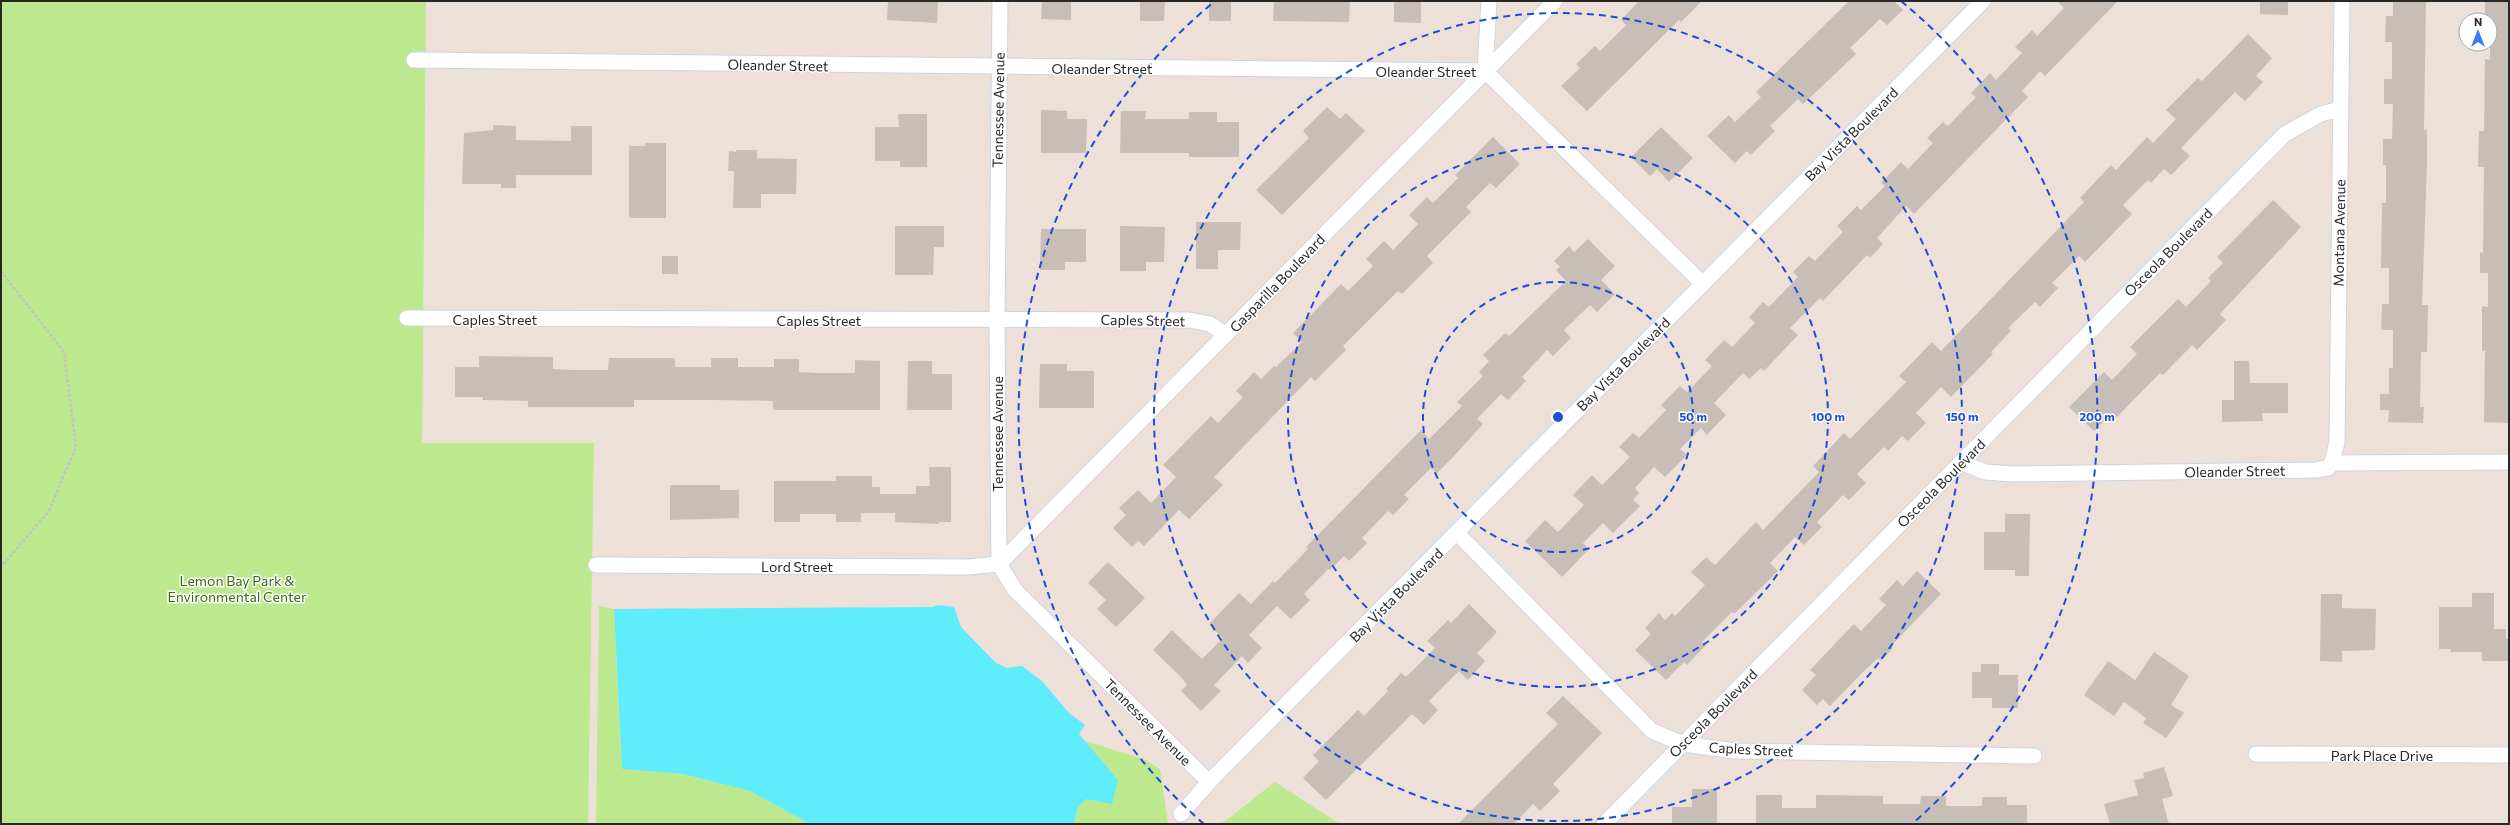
<svg xmlns="http://www.w3.org/2000/svg" width="2510" height="825" font-family="Commissioner,sans-serif">
	<style>
		.green { fill: #bde98e }
		.water { fill: #5fecfb }
		.building { fill: #c7bfb7 }
		.lines { fill: none; stroke-linecap: round; stroke-linejoin: round }
		.street-casing { stroke: #cdd5e3; stroke-width: 17 }
		.path { stroke: #c3c3c3; stroke-width: 2.5; stroke-dasharray: 3 2; stroke-linecap: butt }
		.street { stroke: #fff; stroke-width: 15 }
		.ring { fill: none; stroke: #1d4ed8; stroke-width: 2; stroke-dasharray: 7 5 }
		.labels { text-anchor: middle; dominant-baseline: central; stroke-width: 3; stroke-linejoin: round; paint-order: stroke }
		.street-label { font-size: 14px; fill: #282828; stroke: #fff }
		.park-label { font-size: 14px; fill: #346c12; stroke: #fff }
		.centre { fill: #1d4ed8; stroke: #fff; stroke-width: 2 }
		.ring-label { font-size: 12px; text-anchor: middle; font-weight: bold; fill: #1d4ed8; stroke: #fff; stroke-width: 3; stroke-linejoin: round; paint-order: stroke }
	</style>
	<rect width="100%" height="100%" fill="#ede0d8"/>
	<g class="green">
		<path d="M 1,1 L 426,1 L 422,443 L 594,443 L 588,824 L 1,824 Z"/>
		<path d="M 599,606 L 614,609 L 622,769 L 683,774 L 750,791 L 810,824 L 596,824 Z"/>
		<path d="M 1085,741 L 1144,759 L 1160,769 L 1168,824 L 1074,824 L 1078,807 L 1086,798 L 1112,804 L 1103,763 Z"/>
		<path d="M 1275,782 L 1340,824 L 1216,824 L 1224,822 Z"/>
	</g>
	<path class="water" d="M 938,605 L 954,607 L 961,627 L 996,663 L 1007,668 L 1022,666 L 1042,681 L 1069,713 L 1085,725 L 1079,734 L 1118,780 L 1112,804 L 1086,799 L 1078,807 L 1074,824 L 810,824 L 750,791 L 683,774 L 622,769 L 614,609 L 932,607 Z"/>
	<g class="building">
		<path d="M 888,1 L 938,1 L 937,23 L 887,20 Z"/>
		<path d="M 1042,1 L 1071,1 L 1071,20 L 1041,19 Z"/>
		<path d="M 1140,1 L 1165,1 L 1164,21 L 1140,21 Z"/>
		<rect x="1209" y="1" width="22" height="20"/>
		<path d="M 1274,1 L 1350,1 L 1349,22 L 1273,21 Z"/>
		<path d="M 1394,1 L 1421,1 L 1421,23 L 1394,22 Z"/>
		<path d="M 1639,1 L 1702,1 L 1681,22 L 1679,20 L 1587,111 L 1561,86 L 1580,68 L 1576,64 L 1595,46 L 1600,51 L 1626,25 L 1621,20 Z"/>
		<path d="M 1849,1 L 1894,1 L 1903,10 L 1887,25 L 1880,19 L 1850,48 L 1856,54 L 1835,74 L 1803,104 L 1798,99 L 1770,126 L 1775,131 L 1751,155 L 1747,151 L 1735,163 L 1707,136 L 1729,115 L 1735,122 L 1761,97 L 1756,92 Z"/>
		<path d="M 2057,1 L 2118,1 L 2045,76 L 2040,71 L 2022,91 L 2028,97 L 1914,214 L 1906,206 L 1877,238 L 1883,244 L 1870,258 L 1867,255 L 1823,301 L 1820,298 L 1790,328 L 1798,335 L 1764,371 L 1761,368 L 1749,379 L 1743,373 L 1714,403 L 1726,415 L 1707,435 L 1701,428 L 1680,449 L 1687,455 L 1665,477 L 1654,467 L 1635,488 L 1639,493 L 1633,500 L 1640,506 L 1613,533 L 1603,523 L 1583,543 L 1589,549 L 1562,577 L 1525,541 L 1545,520 L 1558,532 L 1584,505 L 1573,495 L 1592,475 L 1602,485 L 1630,457 L 1619,447 L 1633,433 L 1639,438 L 1666,410 L 1661,405 L 1680,386 L 1687,392 L 1712,366 L 1705,360 L 1724,340 L 1732,347 L 1755,323 L 1749,317 L 1763,302 L 1769,307 L 1798,277 L 1793,272 L 1809,256 L 1815,261 L 1843,232 L 1837,226 L 1857,206 L 1861,210 L 1885,186 L 1881,183 L 1901,162 L 1908,169 L 1933,143 L 1927,138 L 1943,122 L 1948,126 L 1976,97 L 1971,93 L 1990,73 L 1996,80 L 2022,53 L 2015,47 L 2032,30 L 2037,36 L 2064,8 Z"/>
		<path d="M 2260,1 L 2288,1 L 2288,15 L 2260,14 Z"/>
		<path d="M 2393,1 L 2426,1 L 2424,130 L 2427,130 L 2427,165 L 2422,305 L 2428,305 L 2427,352 L 2421,352 L 2420,407 L 2424,407 L 2423,423 L 2388,422 L 2389,410 L 2380,410 L 2380,394 L 2389,394 L 2389,368 L 2393,368 L 2393,330 L 2381,330 L 2382,304 L 2389,304 L 2389,268 L 2381,268 L 2382,203 L 2386,203 L 2386,165 L 2383,165 L 2383,139 L 2392,139 L 2393,104 L 2384,104 L 2384,79 L 2392,79 L 2392,42 L 2385,42 L 2386,16 L 2393,16 Z"/>
		<path d="M 2485,1 L 2509,1 L 2509,423 L 2484,422 L 2485,351 L 2482,351 L 2482,306 L 2488,307 L 2488,273 L 2480,273 L 2480,252 L 2483,253 L 2484,167 L 2478,167 L 2479,131 L 2484,131 L 2485,59 L 2490,60 L 2490,20 L 2485,20 Z"/>
		<path d="M 2248,34 L 2272,58 L 2256,76 L 2263,82 L 2245,101 L 2235,92 L 2181,148 L 2190,156 L 2171,175 L 2164,169 L 2151,183 L 2148,180 L 2123,205 L 2132,214 L 2085,262 L 2079,256 L 2052,283 L 2058,288 L 2040,307 L 2035,302 L 2008,328 L 2011,331 L 1991,352 L 1993,354 L 1951,397 L 1941,387 L 1916,413 L 1926,423 L 1908,441 L 1902,436 L 1888,451 L 1884,447 L 1857,474 L 1866,483 L 1849,500 L 1843,495 L 1817,522 L 1822,527 L 1804,545 L 1795,537 L 1770,563 L 1778,571 L 1734,614 L 1732,612 L 1702,642 L 1706,645 L 1687,665 L 1684,662 L 1666,680 L 1635,650 L 1651,634 L 1645,628 L 1659,613 L 1665,620 L 1672,613 L 1675,616 L 1705,585 L 1691,572 L 1706,557 L 1715,565 L 1756,522 L 1763,530 L 1819,472 L 1813,466 L 1844,433 L 1850,439 L 1906,382 L 1899,376 L 1932,342 L 1941,351 L 2084,202 L 2080,198 L 2111,165 L 2116,170 L 2147,137 L 2153,143 L 2176,119 L 2166,110 L 2198,78 L 2202,81 Z"/>
		<path d="M 1327,107 L 1340,119 L 1346,113 L 1365,131 L 1282,215 L 1256,190 L 1309,138 L 1303,131 Z"/>
		<path d="M 1041,110 L 1067,111 L 1067,119 L 1087,119 L 1086,153 L 1041,153 Z"/>
		<path d="M 1121,111 L 1146,111 L 1145,119 L 1189,119 L 1189,112 L 1217,112 L 1217,122 L 1239,122 L 1239,157 L 1189,157 L 1189,153 L 1120,153 Z"/>
		<path d="M 898,114 L 927,114 L 927,167 L 900,167 L 900,161 L 875,161 L 875,127 L 899,127 Z"/>
		<path d="M 493,125 L 516,126 L 516,140 L 571,141 L 571,126 L 592,126 L 592,175 L 516,175 L 516,188 L 501,188 L 501,184 L 462,184 L 464,133 L 493,130 Z"/>
		<path d="M 1661,127 L 1693,158 L 1669,182 L 1657,169 L 1650,176 L 1631,157 Z"/>
		<path d="M 1493,137 L 1520,164 L 1496,188 L 1490,183 L 1466,207 L 1471,212 L 1427,256 L 1433,263 L 1402,294 L 1398,291 L 1343,346 L 1346,350 L 1315,381 L 1311,377 L 1214,477 L 1223,485 L 1189,519 L 1179,510 L 1144,546 L 1138,541 L 1132,547 L 1113,528 L 1126,515 L 1119,508 L 1138,490 L 1151,503 L 1176,477 L 1163,465 L 1211,416 L 1218,423 L 1243,397 L 1236,391 L 1254,372 L 1261,379 L 1274,366 L 1276,367 L 1302,342 L 1293,333 L 1341,284 L 1348,291 L 1373,266 L 1366,259 L 1384,241 L 1393,250 L 1418,224 L 1409,215 L 1427,197 L 1433,203 L 1458,178 L 1455,175 Z"/>
		<path d="M 645,143 L 666,143 L 666,218 L 629,218 L 629,146 L 645,146 Z"/>
		<path d="M 736,150 L 757,150 L 757,158 L 797,159 L 796,194 L 761,194 L 761,208 L 733,208 L 734,171 L 728,171 L 729,151 L 736,152 Z"/>
		<path d="M 2273,200 L 2301,227 L 2220,314 L 2226,320 L 2197,350 L 2192,345 L 2163,375 L 2160,373 L 2114,420 L 2109,416 L 2094,431 L 2069,407 L 2104,372 L 2112,380 L 2137,354 L 2130,347 L 2178,299 L 2186,307 L 2211,281 L 2208,278 L 2223,263 L 2217,257 Z"/>
		<path d="M 1196,222 L 1241,222 L 1240,250 L 1218,250 L 1218,269 L 1196,269 Z"/>
		<path d="M 895,226 L 944,226 L 944,247 L 934,247 L 933,275 L 895,275 Z"/>
		<path d="M 1120,226 L 1165,227 L 1164,262 L 1146,262 L 1146,271 L 1120,271 Z"/>
		<path d="M 1041,229 L 1086,229 L 1086,262 L 1065,262 L 1065,270 L 1040,270 Z"/>
		<path d="M 1588,239 L 1615,266 L 1601,280 L 1615,294 L 1597,312 L 1590,305 L 1564,330 L 1571,338 L 1553,356 L 1547,350 L 1522,377 L 1526,381 L 1508,400 L 1501,394 L 1477,419 L 1483,424 L 1455,455 L 1437,473 L 1431,468 L 1404,495 L 1409,499 L 1393,515 L 1388,511 L 1362,538 L 1367,543 L 1349,561 L 1344,556 L 1330,570 L 1328,569 L 1304,594 L 1310,600 L 1291,619 L 1277,606 L 1249,635 L 1262,648 L 1248,663 L 1242,656 L 1214,685 L 1221,691 L 1201,711 L 1181,691 L 1187,685 L 1183,679 L 1153,650 L 1172,630 L 1202,659 L 1223,638 L 1209,624 L 1239,593 L 1251,604 L 1273,581 L 1275,583 L 1308,549 L 1306,547 L 1421,430 L 1429,439 L 1462,406 L 1457,402 L 1483,376 L 1479,372 L 1489,361 L 1483,355 L 1505,333 L 1509,336 L 1566,281 L 1556,270 L 1560,267 L 1554,261 L 1569,246 L 1574,252 Z"/>
		<rect x="662" y="256" width="16" height="18"/>
		<path d="M 479,356 L 553,357 L 553,369 L 572,370 L 608,370 L 609,358 L 675,358 L 675,367 L 711,367 L 711,358 L 738,358 L 738,367 L 774,367 L 774,359 L 799,359 L 799,372 L 818,373 L 855,373 L 855,360 L 880,361 L 880,410 L 773,410 L 773,401 L 711,400 L 634,400 L 634,407 L 528,407 L 528,401 L 483,400 L 483,397 L 455,397 L 455,367 L 479,367 Z"/>
		<path d="M 908,361 L 932,361 L 932,374 L 952,374 L 952,410 L 907,410 Z"/>
		<path d="M 2234,361 L 2249,361 L 2250,383 L 2288,383 L 2288,413 L 2262,413 L 2263,421 L 2222,422 L 2222,400 L 2234,400 Z"/>
		<path d="M 1040,364 L 1067,364 L 1067,371 L 1094,371 L 1094,408 L 1039,408 Z"/>
		<path d="M 929,467 L 951,467 L 951,522 L 939,522 L 939,524 L 895,522 L 895,513 L 861,513 L 861,522 L 836,522 L 836,514 L 800,514 L 800,522 L 774,522 L 774,481 L 836,481 L 836,476 L 872,476 L 872,487 L 880,487 L 880,494 L 916,494 L 916,486 L 930,486 Z"/>
		<path d="M 670,485 L 720,485 L 720,490 L 739,490 L 739,518 L 670,520 Z"/>
		<path d="M 2005,514 L 2030,514 L 2029,576 L 2015,576 L 2015,570 L 1984,570 L 1984,532 L 2005,532 Z"/>
		<path d="M 1108,562 L 1145,598 L 1116,627 L 1097,609 L 1106,600 L 1088,583 Z"/>
		<path d="M 1917,571 L 1941,594 L 1891,646 L 1893,648 L 1881,661 L 1878,658 L 1865,670 L 1830,706 L 1823,699 L 1817,705 L 1802,690 L 1816,675 L 1810,670 L 1854,624 L 1861,631 L 1886,605 L 1879,599 L 1897,580 L 1903,586 Z"/>
		<path d="M 2472,593 L 2494,593 L 2494,629 L 2506,629 L 2506,639 L 2509,639 L 2509,661 L 2482,661 L 2482,652 L 2451,652 L 2451,649 L 2439,649 L 2439,607 L 2472,607 Z"/>
		<path d="M 2321,594 L 2342,594 L 2342,608 L 2376,609 L 2375,650 L 2342,651 L 2342,662 L 2320,661 Z"/>
		<path d="M 1469,604 L 1497,632 L 1477,653 L 1485,661 L 1468,680 L 1459,671 L 1429,701 L 1438,710 L 1424,725 L 1412,714 L 1326,800 L 1303,778 L 1319,761 L 1313,755 L 1358,710 L 1364,716 L 1388,691 L 1386,689 L 1401,673 L 1406,677 L 1435,648 L 1427,641 L 1448,620 L 1451,623 Z"/>
		<path d="M 2154,652 L 2189,676 L 2171,705 L 2184,713 L 2166,738 L 2143,723 L 2146,718 L 2124,702 L 2114,716 L 2084,695 L 2108,661 L 2135,680 Z"/>
		<path d="M 1981,664 L 1999,664 L 1999,675 L 2018,675 L 2018,708 L 1992,708 L 1992,698 L 1972,698 L 1972,672 L 1981,672 Z"/>
		<path d="M 1563,696 L 1602,733 L 1553,784 L 1560,791 L 1540,811 L 1533,804 L 1514,824 L 1458,824 L 1558,724 L 1546,713 Z"/>
		<path d="M 2164,767 L 2173,796 L 2162,799 L 2169,824 L 2110,824 L 2104,804 L 2138,795 L 2134,780 L 2144,778 L 2143,773 Z"/>
		<path d="M 1692,789 L 1717,789 L 1717,824 L 1672,824 L 1672,807 L 1692,807 Z"/>
		<path d="M 1756,795 L 1782,795 L 1782,808 L 1816,808 L 1816,795 L 1883,796 L 1883,804 L 1920,804 L 1921,796 L 1946,796 L 1946,806 L 1982,806 L 1982,797 L 2007,797 L 2007,805 L 2027,805 L 2027,824 L 1756,824 Z"/>
	</g>
	<g class="lines">
		<defs>
			<g id="street">
				<path d="M 1000,1 L 997,321 L 999,564 L 1015,590 L 1209,782"/>
				<path d="M 414,60 L 1485,71 L 1703,284"/>
				<path d="M 1485,71 L 1489,1"/>
				<path d="M 407,318 L 1189,320 L 1210,324 L 1226,335"/>
				<path d="M 1961,462 L 1985,472 L 2012,474 L 2316,470 L 2328,468 L 2332,463 L 2509,462"/>
				<path d="M 2332,463 L 2337,442 L 2342,1"/>
				<path d="M 1457,533 L 1652,731 L 1683,744 L 1735,751 L 2034,756"/>
				<path d="M 596,565 L 968,567 L 999,564 L 1555,1"/>
				<path d="M 2256,754 L 2509,755"/>
				<path d="M 1181,814 L 1209,782 L 1983,1"/>
				<path d="M 1604,824 L 2285,134 L 2321,114 L 2340,109"/>
			</g>
		</defs>
		<use href="#street" class="street-casing"/>
		<path class="path" d="M 1,271 L 64,352 L 76,447 L 49,511 L 1,567"/>
		<use href="#street" class="street"/>
	</g>
	<g class="ring">
		<circle cx="1558" cy="417" r="135"/>
		<circle cx="1558" cy="417" r="270"/>
		<circle cx="1558" cy="417" r="404"/>
		<path d="M1204 824A539 539 0 0 1 1215 1M1901 1A539 539 0 0 1 1912 824"/>
	</g>
	<g class="labels">
		<g class="street-label">
			<text transform="translate(778 65) rotate(1)">Oleander Street</text>
			<text x="1102" y="68">Oleander Street</text>
			<text x="1426" y="71">Oleander Street</text>
			<text transform="translate(998 110) rotate(-89)">Tennessee Avenue</text>
			<text transform="translate(1851 134) rotate(-45)">Bay Vista Boulevard</text>
			<text transform="translate(2339 233) rotate(-89)">Montana Avenue</text>
			<text transform="translate(2168 252) rotate(-45)">Osceola Boulevard</text>
			<text transform="translate(1277 283) rotate(-46)">Gasparilla Boulevard</text>
			<text x="495" y="319">Caples Street</text>
			<text x="819" y="320">Caples Street</text>
			<text transform="translate(1143 320) rotate(1)">Caples Street</text>
			<text transform="translate(1623 364) rotate(-45)">Bay Vista Boulevard</text>
			<text transform="translate(997 434) rotate(-90)">Tennessee Avenue</text>
			<text transform="translate(2235 471) rotate(-1)">Oleander Street</text>
			<text transform="translate(1941 483) rotate(-45)">Osceola Boulevard</text>
			<text x="797" y="566">Lord Street</text>
			<text transform="translate(1396 595) rotate(-45)">Bay Vista Boulevard</text>
			<text transform="translate(1713 713) rotate(-45)">Osceola Boulevard</text>
			<text transform="translate(1148 722) rotate(45)">Tennessee Avenue</text>
			<text transform="translate(1751 749) rotate(3)">Caples Street</text>
			<text x="2382" y="755">Park Place Drive</text>
		</g>
		<g class="park-label">
			<text x="237" y="580">Lemon Bay Park &amp;<tspan x="237" dy="16">Environmental Center</tspan></text>
		</g>
	</g>
	<circle cx="1558" cy="417" r="6" class="centre"/>
	<g class="ring-label">
		<text x="1693" y="421">50 m</text>
		<text x="1828" y="421">100 m</text>
		<text x="1962" y="421">150 m</text>
		<text x="2097" y="421">200 m</text>
	</g>
	<rect width="2510" height="825" fill="none" stroke="#282828" stroke-width="4"/>
	<g transform="translate(2478 32)"><circle r="19" fill="#ffffff" stroke="#a9a9a9"/>
	<path d="M0-3L7 15L0 10L-7 15Z" fill="#337cff"/>
	<text y="-6" font-size="11" font-weight="bold" text-anchor="middle" fill="#282828">N</text>
	</g>
</svg>
